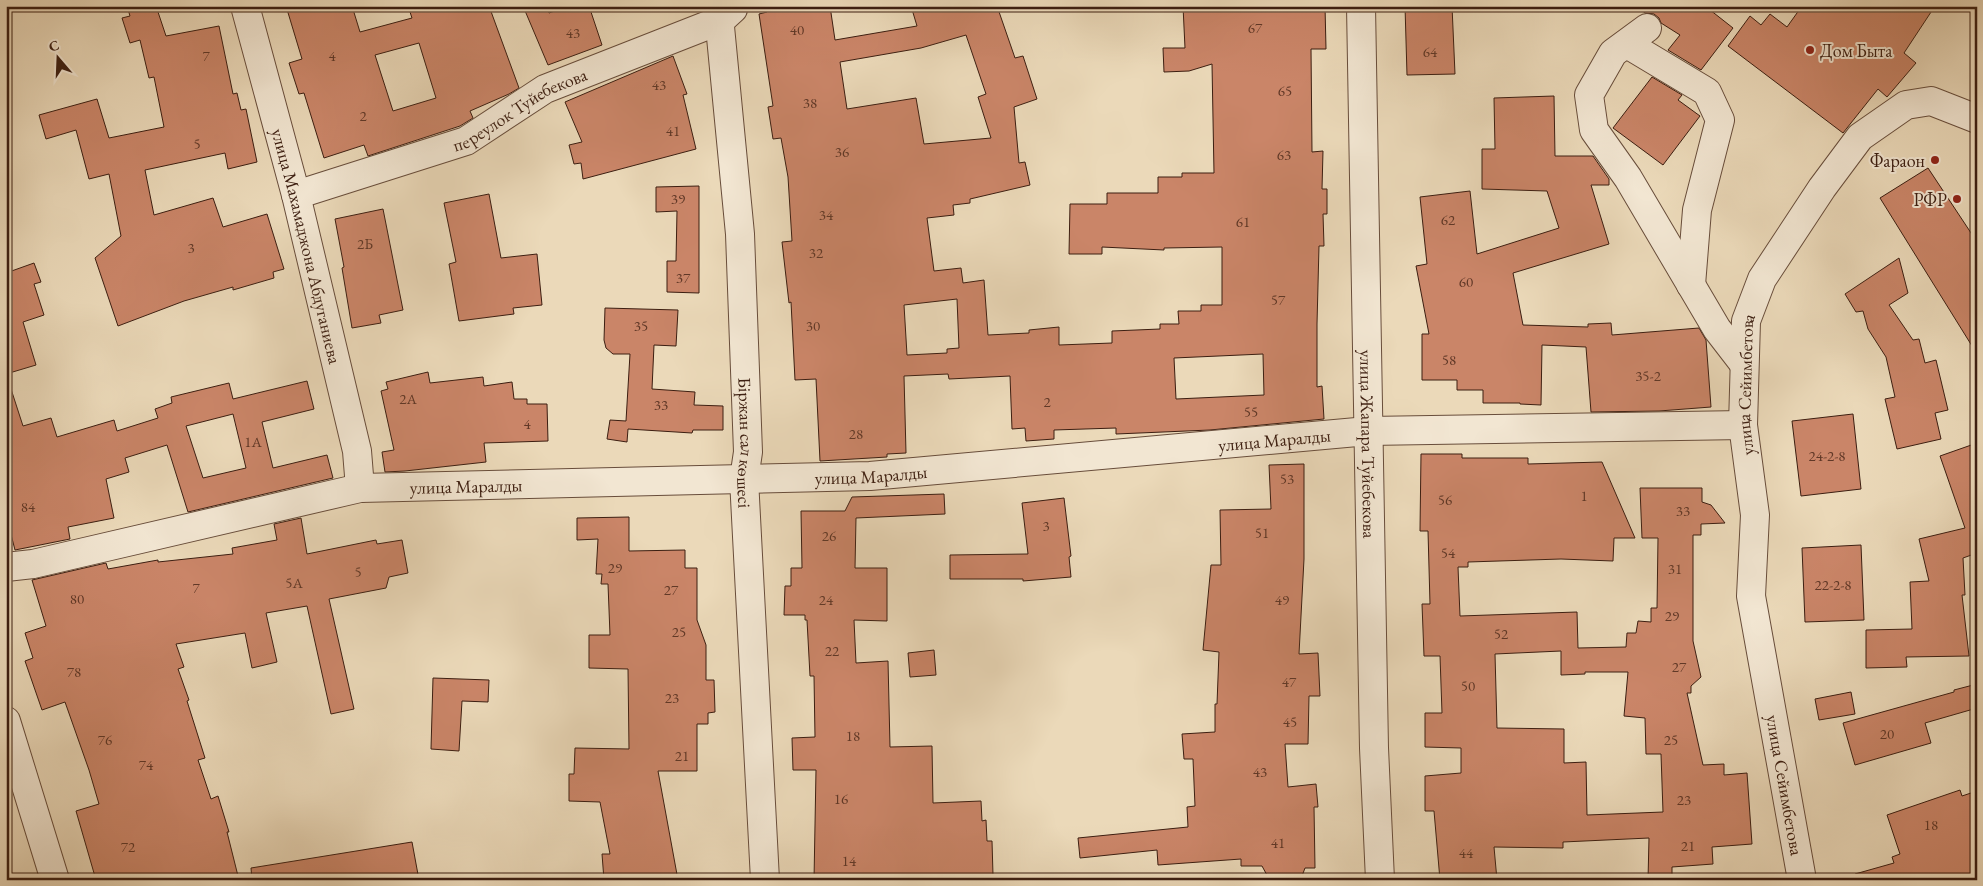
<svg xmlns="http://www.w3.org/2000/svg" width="1983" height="886" font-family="'EB Garamond',serif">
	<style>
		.building { fill: #ca8568; stroke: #3c1e11; fill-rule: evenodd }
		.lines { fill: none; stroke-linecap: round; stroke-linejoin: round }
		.minor-casing { stroke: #684d3b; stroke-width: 30 }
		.minor { stroke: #f2e6d2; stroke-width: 28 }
		.poi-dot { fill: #8f2418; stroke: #f2e6d2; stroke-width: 2 }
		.labels { text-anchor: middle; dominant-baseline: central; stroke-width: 4; stroke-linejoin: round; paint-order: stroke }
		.number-label { font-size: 15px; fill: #603827 }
		.poi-label { font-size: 18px; fill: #3c1e11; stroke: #f2e6d2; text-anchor: end }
		.street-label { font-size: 18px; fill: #3c1e11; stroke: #f2e6d2 }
	</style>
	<rect width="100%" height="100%" fill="#ebd9b9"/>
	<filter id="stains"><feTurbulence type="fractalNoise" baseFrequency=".004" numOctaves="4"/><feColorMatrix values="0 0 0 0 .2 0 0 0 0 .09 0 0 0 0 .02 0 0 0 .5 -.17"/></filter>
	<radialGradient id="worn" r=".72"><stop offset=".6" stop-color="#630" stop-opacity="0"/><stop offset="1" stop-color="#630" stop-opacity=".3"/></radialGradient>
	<g class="building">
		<path d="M 127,6 L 156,6 L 166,36 L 219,26 L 233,94 L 237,93 L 241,110 L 246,109 L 257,162 L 228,169 L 225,153 L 145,170 L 154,215 L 213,198 L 223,227 L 267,214 L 284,269 L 273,272 L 274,278 L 233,290 L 233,287 L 184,301 L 118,326 L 95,258 L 121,236 L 109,174 L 89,179 L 76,130 L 46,139 L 39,115 L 97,99 L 109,138 L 164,127 L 154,77 L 149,78 L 140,40 L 130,43 L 122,18 L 130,16 Z"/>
		<path d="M 286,6 L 352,6 L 360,32 L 412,18 L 408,6 L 489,6 L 519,88 L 509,94 L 470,111 L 473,118 L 460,126 L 368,156 L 364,145 L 324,158 L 304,93 L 299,94 L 289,63 L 302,59 ZM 419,43 L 436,98 L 393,111 L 375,55 Z"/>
		<path d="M 523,6 L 547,6 L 549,13 L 569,6 L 589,6 L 602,45 L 548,65 Z"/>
		<path d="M 767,6 L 830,6 L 835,40 L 917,26 L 911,6 L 997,6 L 1015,58 L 1023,56 L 1037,99 L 1014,107 L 1019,163 L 1025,162 L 1030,185 L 970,199 L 970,203 L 953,205 L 954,215 L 927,218 L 934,271 L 961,268 L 963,283 L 984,280 L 988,335 L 1029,333 L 1029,330 L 1059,327 L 1059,345 L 1112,343 L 1112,331 L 1160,329 L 1160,324 L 1179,324 L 1178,311 L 1201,311 L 1201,305 L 1222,305 L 1222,247 L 1164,248 L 1164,250 L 1102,247 L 1102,254 L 1069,254 L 1070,204 L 1107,204 L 1107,193 L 1158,193 L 1158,177 L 1182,177 L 1182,173 L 1214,173 L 1212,64 L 1189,71 L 1164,72 L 1163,48 L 1185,48 L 1183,6 L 1325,6 L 1326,49 L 1311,49 L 1312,152 L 1323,151 L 1322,189 L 1327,189 L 1327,214 L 1323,214 L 1324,246 L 1319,246 L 1317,324 L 1317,387 L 1322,386 L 1324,419 L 1210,430 L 1116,434 L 1116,428 L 1054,430 L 1054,439 L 1026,441 L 1025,428 L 1012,429 L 1010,376 L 949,379 L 948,374 L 904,376 L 906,453 L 887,454 L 887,457 L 820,461 L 816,379 L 795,380 L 791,302 L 789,303 L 782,242 L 792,241 L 788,177 L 781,138 L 773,139 L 768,107 L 773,106 L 759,14 L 767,12 ZM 966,35 L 986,94 L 978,97 L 991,138 L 924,144 L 916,98 L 847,109 L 840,62 L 921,48 ZM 957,299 L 959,348 L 947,349 L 947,353 L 907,355 L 904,305 ZM 1263,354 L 1264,395 L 1176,399 L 1174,358 Z"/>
		<path d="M 1405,6 L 1452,6 L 1455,74 L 1407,75 Z"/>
		<path d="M 1636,6 L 1705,6 L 1733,28 L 1701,70 L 1668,50 L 1680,35 L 1661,23 L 1659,18 L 1654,14 L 1645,13 Z"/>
		<path d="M 1802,6 L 1935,6 L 1904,53 L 1916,63 L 1887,97 L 1878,89 L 1843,133 L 1728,46 L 1750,16 L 1761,25 L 1770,14 L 1787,27 Z"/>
		<path d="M 673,56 L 687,94 L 683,95 L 696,149 L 583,179 L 581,163 L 574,164 L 569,145 L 582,142 L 565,102 Z"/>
		<path d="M 1652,77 L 1682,95 L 1678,100 L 1700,116 L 1663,165 L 1613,128 Z"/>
		<path d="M 1554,96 L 1555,156 L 1593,156 L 1609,179 L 1609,185 L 1591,185 L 1609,244 L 1513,273 L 1523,325 L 1588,327 L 1588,324 L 1611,323 L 1612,335 L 1699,328 L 1706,340 L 1711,407 L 1659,411 L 1591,412 L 1586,347 L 1542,345 L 1541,405 L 1520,404 L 1520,403 L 1483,403 L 1483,390 L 1457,390 L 1457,380 L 1422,380 L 1422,334 L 1429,334 L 1416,266 L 1427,264 L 1420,197 L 1470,191 L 1477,254 L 1559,228 L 1547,191 L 1482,189 L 1482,149 L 1495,149 L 1494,98 Z"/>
		<path d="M 1928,168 L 1977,242 L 1977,354 L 1880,198 Z"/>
		<path d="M 699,186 L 699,293 L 667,292 L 667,261 L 676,261 L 677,211 L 656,212 L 656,187 Z"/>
		<path d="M 489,194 L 501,258 L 537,254 L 542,305 L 513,308 L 514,314 L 459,321 L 449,264 L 456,262 L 444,203 Z"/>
		<path d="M 383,209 L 403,310 L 379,315 L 381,323 L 352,328 L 342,268 L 344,267 L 335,219 Z"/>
		<path d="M 1899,258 L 1908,293 L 1889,305 L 1913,340 L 1919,339 L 1925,363 L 1936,360 L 1948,410 L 1935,413 L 1941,439 L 1897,449 L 1885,399 L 1895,397 L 1886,357 L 1868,329 L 1863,311 L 1856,312 L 1845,294 Z"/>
		<path d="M 34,263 L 41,282 L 34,284 L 44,315 L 23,322 L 36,365 L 6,374 L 6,273 Z"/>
		<path d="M 605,308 L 678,310 L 676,346 L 654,345 L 652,389 L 695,392 L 694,405 L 723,406 L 723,430 L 693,430 L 692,433 L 628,429 L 627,442 L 607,439 L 610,420 L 626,421 L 630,354 L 613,354 L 606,348 L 604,340 Z"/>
		<path d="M 428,372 L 430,383 L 483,377 L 484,386 L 512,382 L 514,399 L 527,399 L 527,404 L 547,404 L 548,441 L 484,443 L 486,462 L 405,471 L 385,472 L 382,452 L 394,450 L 381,391 L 388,389 L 386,382 Z"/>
		<path d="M 307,381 L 314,409 L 262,422 L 273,468 L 327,455 L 333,478 L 188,512 L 167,445 L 125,458 L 129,472 L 106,479 L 114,518 L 68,527 L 70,539 L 15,550 L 6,515 L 6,390 L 11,389 L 23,426 L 51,418 L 57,437 L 114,420 L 117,431 L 158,418 L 155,409 L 172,403 L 171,397 L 229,383 L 233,399 ZM 233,414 L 246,468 L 203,478 L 186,426 Z"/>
		<path d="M 1853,414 L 1861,489 L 1801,496 L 1792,421 Z"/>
		<path d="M 1977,443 L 1977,553 L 1963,558 L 1965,595 L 1962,595 L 1969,656 L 1906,657 L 1907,667 L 1866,668 L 1866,630 L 1912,629 L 1910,582 L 1929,581 L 1919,539 L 1965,528 L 1940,456 Z"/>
		<path d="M 1421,454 L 1462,454 L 1462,458 L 1528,458 L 1528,464 L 1602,462 L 1635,538 L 1614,538 L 1613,561 L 1561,559 L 1468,562 L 1468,567 L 1458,567 L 1460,616 L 1577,612 L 1578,648 L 1626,647 L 1627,633 L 1636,633 L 1638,621 L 1651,622 L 1651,608 L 1657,608 L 1658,538 L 1642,538 L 1640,488 L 1702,488 L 1702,502 L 1711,505 L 1725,523 L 1701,524 L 1701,535 L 1693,535 L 1693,641 L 1701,677 L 1691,686 L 1691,693 L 1687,693 L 1703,765 L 1724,764 L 1724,775 L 1747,773 L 1752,844 L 1712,847 L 1713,864 L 1672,867 L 1672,880 L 1648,880 L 1649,838 L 1563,842 L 1563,848 L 1494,847 L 1497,880 L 1440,880 L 1434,811 L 1425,811 L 1425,776 L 1461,773 L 1461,748 L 1425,747 L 1425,713 L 1442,713 L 1440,656 L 1424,656 L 1422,604 L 1430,604 L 1428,531 L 1420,531 ZM 1561,651 L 1561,675 L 1585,674 L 1585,672 L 1628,672 L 1624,716 L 1645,718 L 1646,754 L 1661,754 L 1663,812 L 1587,815 L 1586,762 L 1564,763 L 1564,729 L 1497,728 L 1495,654 Z"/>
		<path d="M 1304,464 L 1304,559 L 1299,654 L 1318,653 L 1320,696 L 1309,696 L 1308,744 L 1285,744 L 1288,787 L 1316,784 L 1318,807 L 1314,807 L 1315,868 L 1305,868 L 1302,876 L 1268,877 L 1262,866 L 1241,866 L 1241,859 L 1158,865 L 1157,850 L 1080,858 L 1078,838 L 1188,827 L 1187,807 L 1195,806 L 1193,759 L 1184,759 L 1182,734 L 1215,732 L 1215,704 L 1217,704 L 1219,652 L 1203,650 L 1211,565 L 1221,565 L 1220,510 L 1271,509 L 1269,465 Z"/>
		<path d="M 944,494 L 945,514 L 856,518 L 855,568 L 887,568 L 887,621 L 854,620 L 856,663 L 888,661 L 890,747 L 932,746 L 933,803 L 981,801 L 982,821 L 986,820 L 987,841 L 992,841 L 993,875 L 940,878 L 884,878 L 884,880 L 814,880 L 816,770 L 793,770 L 792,738 L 815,737 L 814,676 L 810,676 L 807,620 L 805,620 L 805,615 L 784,615 L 785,586 L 791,586 L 791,568 L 802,568 L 801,511 L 845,511 L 852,497 Z"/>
		<path d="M 1064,498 L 1071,556 L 1069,557 L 1071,577 L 1023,581 L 1023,579 L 950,579 L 950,555 L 1028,554 L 1022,503 Z"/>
		<path d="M 629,517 L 629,551 L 685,550 L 685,568 L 697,568 L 697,620 L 706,645 L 706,680 L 714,680 L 715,712 L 708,713 L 708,724 L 697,724 L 697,771 L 658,771 L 678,880 L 604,880 L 602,854 L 610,854 L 600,802 L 569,801 L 569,774 L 574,774 L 575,748 L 629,749 L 628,669 L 589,668 L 589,635 L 610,635 L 608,584 L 601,584 L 602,574 L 596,574 L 598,539 L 577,540 L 577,518 Z"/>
		<path d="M 301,518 L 307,554 L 376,540 L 377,544 L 402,540 L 408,573 L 389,577 L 386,588 L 329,599 L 354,709 L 331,714 L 307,606 L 266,613 L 277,662 L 252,668 L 245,633 L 176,644 L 184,667 L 178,669 L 189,700 L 187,701 L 205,758 L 198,760 L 211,799 L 218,796 L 229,832 L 227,832 L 239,880 L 96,880 L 76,811 L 99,804 L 89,770 L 65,702 L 42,710 L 25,661 L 33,658 L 25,633 L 46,626 L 32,580 L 106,563 L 108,569 L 158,560 L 158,562 L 233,554 L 232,548 L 277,540 L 274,524 Z"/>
		<path d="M 1861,545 L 1864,620 L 1805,622 L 1802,548 Z"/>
		<path d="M 934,650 L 936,675 L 910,677 L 908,653 Z"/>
		<path d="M 433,678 L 489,680 L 488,702 L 462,701 L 459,751 L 431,749 Z"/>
		<path d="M 1977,684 L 1977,708 L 1925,723 L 1931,743 L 1855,765 L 1843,723 L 1954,692 L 1954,690 Z"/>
		<path d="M 1851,692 L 1855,714 L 1819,720 L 1815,699 Z"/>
		<path d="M 1960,790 L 1962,796 L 1977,791 L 1977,880 L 1856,880 L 1855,874 L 1894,863 L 1892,857 L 1900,854 L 1887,815 Z"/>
		<path d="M 412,842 L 419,880 L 252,880 L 251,868 Z"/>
	</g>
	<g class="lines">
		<defs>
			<g id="minor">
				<path id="s1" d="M 245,6 L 296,195 L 357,451 L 360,488"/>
				<path id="s2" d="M 718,6 L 740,234 L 748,452 L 744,479 L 765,880"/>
				<path id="s3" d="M 1361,6 L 1374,748 L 1380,880"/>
				<path d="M 1647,28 L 1613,53 L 1589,95 L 1594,130 L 1628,178 L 1717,329 L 1744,364"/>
				<path d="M 1627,44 L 1707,92 L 1720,120 L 1697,210 L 1691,285"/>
				<path id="s4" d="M 296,195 L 466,141 L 545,89 L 721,20 L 733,9"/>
				<path id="s5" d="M 6,567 L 33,564 L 360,488 L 870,476 L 1368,431 L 1743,425"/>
				<path d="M 6,721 L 55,880"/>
				<path id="s6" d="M 1802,880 L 1751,596 L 1755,515 L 1743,425 L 1746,321 L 1762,279 L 1822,188 L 1860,137 L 1906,105 L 1931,101 L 1977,119"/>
			</g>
		</defs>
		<use href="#minor" class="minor-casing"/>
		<use href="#minor" class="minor"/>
	</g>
	<g class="poi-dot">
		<circle cx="1810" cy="50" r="5"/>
		<circle cx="1935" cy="160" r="5"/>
		<circle cx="1957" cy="199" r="5"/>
	</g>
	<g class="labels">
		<g class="number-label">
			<text x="1255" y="27">67</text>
			<text x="797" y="29">40</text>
			<text x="573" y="32">43</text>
			<text x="1430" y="51">64</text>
			<text x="206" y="55">7</text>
			<text x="332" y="55">4</text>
			<text x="659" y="84">43</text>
			<text x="1285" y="90">65</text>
			<text x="810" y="102">38</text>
			<text x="363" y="115">2</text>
			<text x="673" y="130">41</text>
			<text x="197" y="143">5</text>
			<text x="842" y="151">36</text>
			<text x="1284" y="154">63</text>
			<text x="678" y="198">39</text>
			<text x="826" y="214">34</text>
			<text x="1448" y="219">62</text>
			<text x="1243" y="221">61</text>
			<text x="365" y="243">2Б</text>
			<text x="191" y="247">3</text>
			<text x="816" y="252">32</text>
			<text x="683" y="277">37</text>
			<text x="1466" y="281">60</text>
			<text x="1278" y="299">57</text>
			<text x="641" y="325">35</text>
			<text x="813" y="325">30</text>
			<text x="1449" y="359">58</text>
			<text x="1648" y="375">35-2</text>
			<text x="408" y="398">2А</text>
			<text x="1047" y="401">2</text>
			<text x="661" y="404">33</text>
			<text x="1251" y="411">55</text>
			<text x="527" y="423">4</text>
			<text x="856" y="433">28</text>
			<text x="253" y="441">1А</text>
			<text x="1827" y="455">24-2-8</text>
			<text x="1287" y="478">53</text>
			<text x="1584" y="495">1</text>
			<text x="1445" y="499">56</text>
			<text x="28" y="506">84</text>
			<text x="1683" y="510">33</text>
			<text x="1046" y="525">3</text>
			<text x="1262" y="532">51</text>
			<text x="829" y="535">26</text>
			<text x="1448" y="552">54</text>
			<text x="615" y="567">29</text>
			<text x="1675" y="568">31</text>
			<text x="358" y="571">5</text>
			<text x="294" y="582">5А</text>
			<text x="1833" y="584">22-2-8</text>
			<text x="196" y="587">7</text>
			<text x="671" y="589">27</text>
			<text x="77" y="598">80</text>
			<text x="826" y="599">24</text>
			<text x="1282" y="599">49</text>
			<text x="1672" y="615">29</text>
			<text x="679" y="631">25</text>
			<text x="1501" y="633">52</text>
			<text x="832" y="650">22</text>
			<text x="1679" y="666">27</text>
			<text x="74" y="671">78</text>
			<text x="1289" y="681">47</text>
			<text x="1468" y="685">50</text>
			<text x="672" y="697">23</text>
			<text x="1290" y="721">45</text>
			<text x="1887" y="733">20</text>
			<text x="853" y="735">18</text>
			<text x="105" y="739">76</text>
			<text x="1671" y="739">25</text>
			<text x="682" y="755">21</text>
			<text x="146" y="764">74</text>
			<text x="1260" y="771">43</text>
			<text x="841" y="798">16</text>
			<text x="1684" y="799">23</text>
			<text x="1931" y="824">18</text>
			<text x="1278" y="842">41</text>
			<text x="1688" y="845">21</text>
			<text x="128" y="846">72</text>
			<text x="1466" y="852">44</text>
			<text x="849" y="860">14</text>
		</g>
		<g class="poi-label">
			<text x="1820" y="50" text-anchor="start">Дом Быта</text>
			<text x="1925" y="160">Фараон</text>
			<text x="1947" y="199">РФР</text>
		</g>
		<g class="street-label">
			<text stroke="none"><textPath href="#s4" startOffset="241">переулок Туйебекова</textPath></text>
			<text stroke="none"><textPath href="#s1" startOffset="248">улица Махамаджона Абдуганиева</textPath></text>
			<text stroke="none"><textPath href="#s6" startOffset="501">улица Сейимбетова</textPath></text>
			<text stroke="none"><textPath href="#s5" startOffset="1279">улица Маралды</textPath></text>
			<text stroke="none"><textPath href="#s2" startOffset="438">Біржан сал көшесі</textPath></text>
			<text stroke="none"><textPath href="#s3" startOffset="438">улица Жапара Туйебекова</textPath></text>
			<text stroke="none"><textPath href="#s5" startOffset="874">улица Маралды</textPath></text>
			<text stroke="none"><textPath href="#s5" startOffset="469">улица Маралды</textPath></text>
			<text transform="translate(1785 785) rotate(80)">улица Сейимбетова</text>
		</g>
	</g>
	<rect width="1983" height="886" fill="none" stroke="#ebd9b9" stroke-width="25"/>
	<rect x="8" y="8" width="1968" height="871" fill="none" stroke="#3c1e11" stroke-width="2.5"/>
	<rect x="12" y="12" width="1958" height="861" fill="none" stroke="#3c1e11"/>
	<g transform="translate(58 58) rotate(341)" stroke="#f2e6d2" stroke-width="4" paint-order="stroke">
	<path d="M0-4L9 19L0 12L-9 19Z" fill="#3c1e11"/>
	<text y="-8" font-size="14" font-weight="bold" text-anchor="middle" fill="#3c1e11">С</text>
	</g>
	<rect width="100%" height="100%" filter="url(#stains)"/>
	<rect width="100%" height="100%" fill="url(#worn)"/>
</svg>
